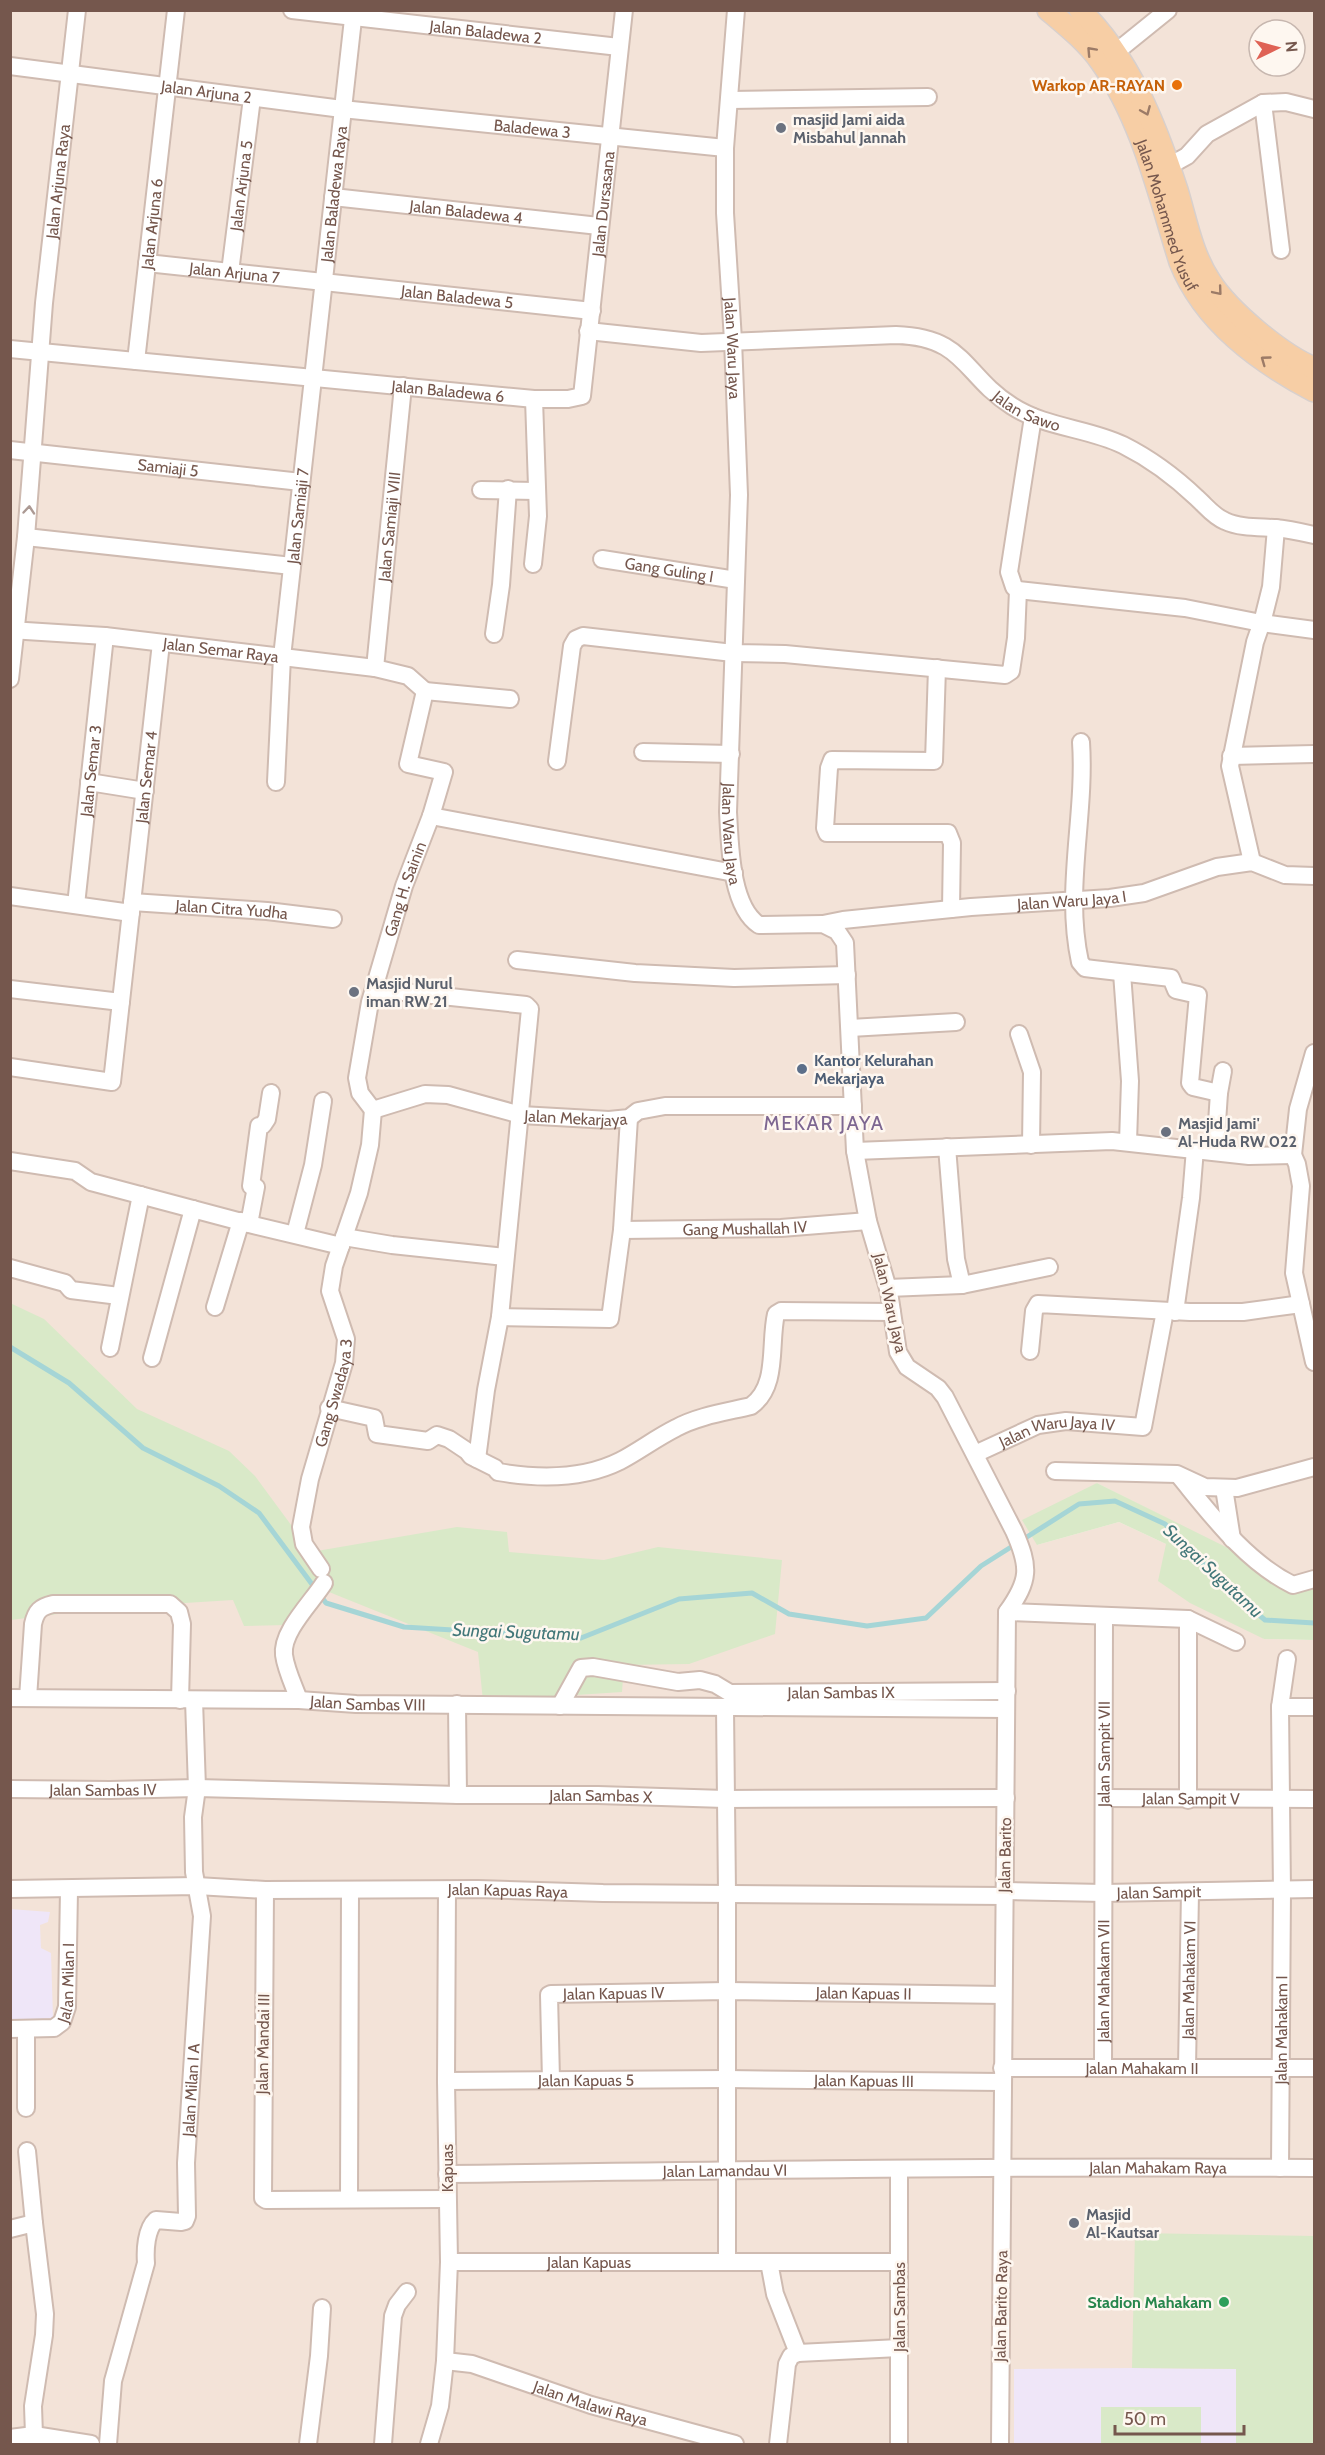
<svg xmlns="http://www.w3.org/2000/svg" width="1325" height="2455" font-family="Cabin,sans-serif">
	<style>
		.residential { fill: #f3e3d8; fill-rule: evenodd }
		.education { fill: #efe6f8 }
		.green { fill: #d9e9c8 }
		.lines { fill: none; stroke-linecap: round; stroke-linejoin: round }
		.stream { stroke: #a5d5d6; stroke-width: 5 }
		.minor-casing { stroke: #cfbbb1; stroke-width: 20 }
		.major-casing { stroke: #d8d0cd; stroke-width: 24 }
		.minor { stroke: #fff; stroke-width: 16 }
		.major { stroke: #f7cea5; stroke-width: 21 }
		.oneway { stroke: #9c7b67 }
		.oneway2 { stroke: #ac9a94 }
		.food-dot { fill: #e8710a; stroke: #fef7f0; stroke-width: 2 }
		.worship-dot { fill: #6b7280; stroke: #fef7f0; stroke-width: 2 }
		.service-dot { fill: #5c6f8a; stroke: #fef7f0; stroke-width: 2 }
		.leisure-dot { fill: #2e9e5b; stroke: #fef7f0; stroke-width: 2 }
		.labels { text-anchor: middle; dominant-baseline: central; stroke-width: 5; stroke-linejoin: round; paint-order: stroke }
		.street-label { font-size: 16px; fill: #75574d; stroke: #fef7f0 }
		.food-label { font-size: 16px; font-weight: bold; fill: #c56008; stroke: #fef7f0; text-anchor: end }
		.worship-label { font-size: 16px; font-weight: bold; fill: #5b616d; stroke: #fef7f0; text-anchor: start }
		.service-label { font-size: 16px; font-weight: bold; fill: #4e5e75; stroke: #fef7f0; text-anchor: start }
		.leisure-label { font-size: 16px; font-weight: bold; fill: #27864d; stroke: #fef7f0; text-anchor: end }
		.water-label { font-size: 18px; font-style: italic; fill: #427779; stroke: #fef7f0 }
		.quarter-label { font-size: 20px; letter-spacing: 1.5px; fill: #7d6691; stroke: #fef7f0 }
	</style>
	<rect width="100%" height="100%" fill="#fcf2e9"/>
	<path class="residential" d="M 11,11 L 1314,11 L 1314,1585 L 1305,1588 L 1097,1483 L 1037,1545 L 1119,1522 L 1166,1544 L 1264,1639 L 1314,1640 L 1314,2444 L 11,2444 ZM 1259,30 L 1295,30 L 1295,66 L 1259,66 Z"/>
	<g class="education">
		<path d="M 10,1909 L 50,1912 L 48,1922 L 40,1925 L 41,1948 L 51,1953 L 53,2018 L 11,2022 Z"/>
		<path d="M 1132,2368 L 1237,2369 L 1236,2444 L 1014,2444 L 1014,2369 Z"/>
	</g>
	<g class="green">
		<path d="M 10,1303 L 44,1319 L 137,1409 L 229,1451 L 255,1476 L 311,1552 L 457,1527 L 507,1532 L 509,1552 L 604,1560 L 658,1547 L 782,1560 L 775,1634 L 689,1664 L 624,1665 L 622,1692 L 483,1701 L 478,1652 L 329,1592 L 287,1625 L 244,1626 L 233,1600 L 105,1608 L 11,1620 Z"/>
		<path d="M 1097,1483 L 1242,1555 L 1314,1585 L 1314,1640 L 1264,1639 L 1190,1603 L 1158,1581 L 1166,1544 L 1119,1522 L 1037,1545 L 1022,1520 Z"/>
		<path d="M 1135,2233 L 1314,2236 L 1314,2444 L 1236,2444 L 1236,2369 L 1132,2368 Z"/>
		<rect x="1101" y="2407" width="100" height="37"/>
	</g>
	<g class="lines">
		<path class="stream" d="M 10,1347 L 69,1383 L 143,1448 L 219,1486 L 259,1513 L 326,1603 L 404,1627 L 581,1638 L 679,1599 L 752,1593 L 789,1614 L 867,1626 L 926,1618 L 981,1566 L 1079,1504 L 1115,1501 L 1165,1524 L 1228,1589 L 1265,1620 L 1314,1623"/>
		<defs>
			<g id="minor">
				<path id="s1" d="M 292,10 L 619,47"/>
				<path id="s2" d="M 736,10 L 725,148 L 725,213 L 733,340 L 739,495 L 728,812 C 730,843 730,906 759,925 L 823,924 L 837,931 L 845,943 L 855,1151 L 868,1221 L 889,1292 L 898,1352 L 907,1367 L 938,1388 L 945,1397 L 1014,1531 C 1030,1567 1030,1580 1007,1612 L 1000,2444"/>
				<path d="M 1116,52 L 1168,10"/>
				<path id="s3" d="M 10,66 L 342,109 L 725,148"/>
				<path d="M 730,100 L 928,97"/>
				<path d="M 1263,103 L 1281,250"/>
				<path d="M 1169,166 L 1187,156 L 1207,134 L 1263,103 L 1286,102 L 1314,109"/>
				<path id="s4" d="M 333,197 L 599,226"/>
				<path id="s5" d="M 147,263 L 592,311"/>
				<path id="s6" d="M 230,272 L 252,98"/>
				<path id="s7" d="M 588,331 L 701,343 L 896,335 C 966,337 963,375 1012,406 C 1046,428 1088,428 1123,445 C 1149,458 1176,478 1197,498 C 1206,506 1213,516 1225,521 C 1240,528 1258,527 1274,528 C 1288,529 1301,532 1314,535"/>
				<path id="s8" d="M 10,349 L 534,399 L 568,399 L 582,396 L 624,10"/>
				<path id="s9" d="M 136,361 L 176,10"/>
				<path d="M 1033,417 L 1009,572 L 1014,587 L 1018,590 L 1185,608 L 1261,623 L 1314,630"/>
				<path id="s10" d="M 10,450 L 301,482"/>
				<path d="M 481,490 L 536,491"/>
				<path d="M 26,537 L 292,566"/>
				<path id="s11" d="M 602,559 L 736,580"/>
				<path d="M 533,564 L 538,516 L 534,399"/>
				<path id="s12" d="M 10,630 L 105,636 L 375,668 L 408,676 L 425,691"/>
				<path d="M 494,634 L 501,585 L 508,489"/>
				<path id="s13" d="M 375,668 L 403,386"/>
				<path d="M 937,668 L 934,761 L 832,760 L 829,768 L 825,828 L 827,833 L 948,833 L 952,843 L 951,909"/>
				<path id="s14" d="M 10,679 L 26,537 L 44,303 L 77,10"/>
				<path d="M 425,691 L 510,699"/>
				<path d="M 1081,742 C 1086,815 1064,889 1080,962 L 1085,968 L 1093,969 L 1171,978 L 1176,990 L 1198,995 L 1190,1083 L 1193,1087 L 1219,1093"/>
				<path d="M 643,752 L 731,754"/>
				<path d="M 1231,756 L 1314,754"/>
				<path d="M 557,761 L 572,646 L 576,639 L 583,636 L 733,653 L 785,654 L 1005,675 L 1011,671 L 1016,638 L 1018,590"/>
				<path d="M 89,782 L 145,791"/>
				<path id="s15" d="M 276,782 L 282,657 L 354,10"/>
				<path d="M 431,816 L 734,873"/>
				<path d="M 1252,862 L 1230,766 L 1255,642 L 1263,619 L 1271,587 L 1276,528"/>
				<path d="M 10,896 L 131,913"/>
				<path id="s16" d="M 132,902 L 267,911 L 333,919"/>
				<path id="s17" d="M 76,905 L 105,636"/>
				<path id="s18" d="M 823,924 L 843,920 L 971,907 L 1110,898 L 1144,893 L 1217,867 L 1252,862 L 1285,875 L 1314,876"/>
				<path d="M 517,960 L 635,973 L 734,978 L 847,975"/>
				<path d="M 1122,973 L 1130,1081 L 1128,1142"/>
				<path d="M 10,989 L 121,1002"/>
				<path d="M 375,989 L 526,1005 L 530,1009 L 500,1317 L 486,1390 L 477,1459"/>
				<path d="M 850,1028 L 956,1022"/>
				<path d="M 1019,1034 L 1032,1072 L 1031,1145"/>
				<path id="s19" d="M 10,1067 L 112,1082 L 161,643"/>
				<path id="s20" d="M 373,1110 L 425,1094 L 448,1095 L 521,1115 L 609,1120 L 629,1118 L 638,1111 L 665,1106 L 853,1106"/>
				<path id="s21" d="M 373,1110 L 360,1093 L 357,1078 L 370,1002 L 404,886 L 431,816 L 444,772 L 408,764 L 425,691"/>
				<path d="M 947,1147 L 956,1259 L 962,1285"/>
				<path d="M 855,1151 L 1112,1141 L 1249,1156 L 1293,1155 L 1298,1109 L 1314,1053"/>
				<path d="M 1215,1152 L 1219,1093 L 1223,1071"/>
				<path d="M 1293,1155 L 1297,1164 L 1301,1186 L 1294,1273 L 1314,1362"/>
				<path d="M 10,1161 L 75,1171 L 91,1182 L 249,1224 L 341,1246"/>
				<path d="M 249,1224 L 256,1187 L 251,1186 L 259,1126 L 263,1125 L 267,1119 L 271,1093"/>
				<path id="s22" d="M 622,1230 L 781,1228 L 868,1221"/>
				<path d="M 295,1234 L 313,1165 L 323,1101"/>
				<path d="M 344,1237 L 392,1245 L 505,1257"/>
				<path d="M 10,1268 L 65,1283 L 71,1290 L 119,1296"/>
				<path d="M 888,1288 L 962,1285 L 1049,1267"/>
				<path d="M 215,1307 L 241,1221"/>
				<path d="M 1175,1312 L 1191,1198 L 1195,1149"/>
				<path d="M 500,1317 L 610,1319 L 622,1230 L 629,1118"/>
				<path d="M 110,1348 L 141,1195"/>
				<path d="M 1030,1351 L 1034,1311 L 1038,1304 L 1190,1312 L 1243,1312 L 1301,1304"/>
				<path d="M 152,1358 L 193,1209"/>
				<path d="M 329,1408 L 374,1418 L 377,1434 L 428,1441 L 437,1435 L 449,1439 L 467,1451 L 471,1456 L 495,1468 L 498,1472 C 539,1479 582,1480 620,1461 C 639,1451 656,1438 676,1428 C 698,1416 726,1412 751,1406 C 779,1386 769,1344 776,1314 L 781,1311 L 892,1312"/>
				<path id="s23" d="M 975,1454 L 1038,1425 L 1066,1421 L 1143,1427 L 1165,1311"/>
				<path d="M 1055,1471 L 1177,1474 L 1205,1487 L 1237,1488 L 1314,1467"/>
				<path d="M 1180,1477 C 1212,1516 1246,1562 1293,1585 L 1314,1579"/>
				<path d="M 1224,1488 L 1232,1539"/>
				<path id="s24" d="M 321,1569 L 304,1544 L 301,1527 L 310,1479 L 344,1363 L 346,1339 L 330,1291 L 334,1266 L 359,1193 L 370,1145 L 373,1110"/>
				<path d="M 1007,1612 L 1188,1619 L 1236,1642"/>
				<path d="M 1188,1619 L 1188,1800"/>
				<path id="s25" d="M 10,1698 L 299,1700 L 356,1704 L 1006,1709"/>
				<path d="M 28,1698 L 33,1624 C 36,1611 40,1607 53,1604 L 170,1604 L 179,1612 L 182,1624 L 180,1700"/>
				<path d="M 299,1700 C 294,1686 286,1670 284,1655 C 281,1632 312,1602 324,1583"/>
				<path d="M 457,1704 L 458,1795"/>
				<path id="s26" d="M 560,1706 L 581,1668 L 593,1667 L 678,1682 L 700,1680 L 715,1684 L 730,1693 L 1007,1691"/>
				<path d="M 1280,1707 L 1314,1707"/>
				<path d="M 725,1708 L 727,1892 L 727,2262"/>
				<path id="s27" d="M 10,1789 L 110,1790 L 197,1788 L 458,1795 L 598,1795 L 725,1799 L 1006,1798"/>
				<path id="s28" d="M 1104,1798 L 1314,1799"/>
				<path id="s29" d="M 10,1889 L 197,1886 L 265,1890 L 478,1889 L 603,1893 L 1005,1896"/>
				<path d="M 265,1890 L 263,2198 L 266,2200 L 447,2199"/>
				<path id="s30" d="M 1005,1891 L 1104,1893 L 1314,1889"/>
				<path id="s31" d="M 10,2029 L 54,2028 L 62,2022 L 67,2007 L 69,1890"/>
				<path d="M 26,2029 L 26,2108"/>
				<path id="s32" d="M 1002,2068 L 1314,2068"/>
				<path id="s33" d="M 1103,2068 L 1104,1617"/>
				<path id="s34" d="M 1187,2068 L 1190,1892"/>
				<path id="s35" d="M 551,2080 L 549,1995 L 551,1994 L 727,1991 L 1003,1995"/>
				<path id="s36" d="M 446,2081 L 727,2079 L 1001,2082"/>
				<path d="M 27,2151 L 34,2223"/>
				<path id="s37" d="M 1280,2168 L 1282,1891 L 1280,1707 L 1287,1659"/>
				<path d="M 899,2170 L 899,2444"/>
				<path id="s38" d="M 447,2174 C 736,2170 1025,2166 1314,2168"/>
				<path d="M 349,2198 L 350,1891"/>
				<path d="M 10,2229 L 34,2223 L 45,2314 L 44,2335 L 33,2406 L 34,2435"/>
				<path id="s39" d="M 449,2262 L 899,2262"/>
				<path d="M 769,2262 L 775,2294 L 798,2353"/>
				<path id="s40" d="M 445,2361 L 472,2364 L 591,2405 L 735,2444"/>
				<path d="M 10,2438 L 34,2435 L 91,2444"/>
				<path id="s41" d="M 108,2444 L 113,2381 L 146,2263 C 145,2250 146,2229 156,2220 L 181,2222 L 185,2221 L 187,2216 L 186,2163 L 202,1916 L 194,1872 L 193,1817 L 197,1788 L 194,1700"/>
				<path d="M 308,2444 L 319,2356 L 322,2308"/>
				<path d="M 383,2444 L 393,2316 L 397,2305 L 407,2292"/>
				<path d="M 429,2444 L 440,2406 L 445,2361 L 449,2262 L 446,2081 L 447,1890"/>
				<path d="M 778,2444 L 787,2364 L 791,2356 L 798,2353 L 899,2348"/>
			</g>
			<g id="major">
				<path id="s42" d="M 1048,10 C 1067,26 1087,42 1101,62 C 1142,119 1159,196 1180,262 C 1204,322 1259,362 1314,391"/>
				<path d="M 1080,10 C 1130,58 1156,126 1177,190 C 1186,220 1192,254 1210,281 C 1229,311 1282,355 1314,368"/>
			</g>
		</defs>
		<use href="#minor" class="minor-casing"/>
		<use href="#major" class="major-casing"/>
		<use href="#minor" class="minor"/>
		<use href="#major" class="major"/>
	</g>
	<defs><path id="oneway-chevron" d="M-2-3.5L2.5 0L-2 3.5" fill="none" stroke-width="1.6" stroke-linecap="round" stroke-linejoin="round" transform="scale(1.5)"/></defs>
	<g class="oneway">
		<use href="#oneway-chevron" transform="translate(1091 51) rotate(-133)"/>
		<use href="#oneway-chevron" transform="translate(1146 111) rotate(67)"/>
		<use href="#oneway-chevron" transform="translate(1218 291) rotate(50)"/>
		<use href="#oneway-chevron" transform="translate(1265 360) rotate(-144)"/>
	</g>
	<use class="oneway2" href="#oneway-chevron" transform="translate(29 510) rotate(-85)"/>
	<circle class="food-dot" cx="1177" cy="85" r="6"/>
	<g class="worship-dot">
		<circle cx="781" cy="128" r="6"/>
		<circle cx="354" cy="992" r="6"/>
		<circle cx="1166" cy="1132" r="6"/>
		<circle cx="1074" cy="2223" r="6"/>
	</g>
	<circle class="service-dot" cx="802" cy="1069" r="6"/>
	<circle class="leisure-dot" cx="1224" cy="2302" r="6"/>
	<g class="labels">
		<g class="street-label">
			<text stroke="none"><textPath href="#s1" startOffset="195">Jalan Baladewa 2</textPath></text>
			<text stroke="none"><textPath href="#s3" startOffset="198">Jalan Arjuna 2</textPath></text>
			<text stroke="none"><textPath href="#s3" startOffset="526">Baladewa 3</textPath></text>
			<text stroke="none"><textPath href="#s14" startOffset="500">Jalan Arjuna Raya</textPath></text>
			<text stroke="none"><textPath href="#s6" startOffset="87">Jalan Arjuna 5</textPath></text>
			<text stroke="none"><textPath href="#s15" startOffset="591">Jalan Baladewa Raya</textPath></text>
			<text stroke="none"><textPath href="#s8" startOffset="768">Jalan Dursasana</textPath></text>
			<text stroke="none"><textPath href="#s4" startOffset="134">Jalan Baladewa 4</textPath></text>
			<text stroke="none"><textPath href="#s42" startOffset="242">Jalan Mohammed Yusuf</textPath></text>
			<text stroke="none"><textPath href="#s9" startOffset="138">Jalan Arjuna 6</textPath></text>
			<text stroke="none"><textPath href="#s5" startOffset="88">Jalan Arjuna 7</textPath></text>
			<text stroke="none"><textPath href="#s5" startOffset="312">Jalan Baladewa 5</textPath></text>
			<text stroke="none"><textPath href="#s2" startOffset="339">Jalan Waru Jaya</textPath></text>
			<text stroke="none"><textPath href="#s8" startOffset="440">Jalan Baladewa 6</textPath></text>
			<text stroke="none"><textPath href="#s7" startOffset="465">Jalan Sawo</textPath></text>
			<text stroke="none"><textPath href="#s10" startOffset="159">Samiaji 5</textPath></text>
			<text stroke="none"><textPath href="#s15" startOffset="267">Jalan Samiaji 7</textPath></text>
			<text stroke="none"><textPath href="#s13" startOffset="142">Jalan Samiaji VIII</textPath></text>
			<text stroke="none"><textPath href="#s11" startOffset="68">Gang Guling I</textPath></text>
			<text stroke="none"><textPath href="#s12" startOffset="212">Jalan Semar Raya</textPath></text>
			<text stroke="none"><textPath href="#s17" startOffset="135">Jalan Semar 3</textPath></text>
			<text stroke="none"><textPath href="#s19" startOffset="410">Jalan Semar 4</textPath></text>
			<text stroke="none"><textPath href="#s2" startOffset="825">Jalan Waru Jaya</textPath></text>
			<text stroke="none"><textPath href="#s21" startOffset="232">Gang H. Sainin</textPath></text>
			<text stroke="none"><textPath href="#s18" startOffset="250">Jalan Waru Jaya I</textPath></text>
			<text stroke="none"><textPath href="#s16" startOffset="100">Jalan Citra Yudha</textPath></text>
			<text stroke="none"><textPath href="#s20" startOffset="208">Jalan Mekarjaya</textPath></text>
			<text stroke="none"><textPath href="#s22" startOffset="123">Gang Mushallah IV</textPath></text>
			<text transform="translate(890 1303) rotate(77)">Jalan Waru Jaya</text>
			<text stroke="none"><textPath href="#s24" startOffset="186">Gang Swadaya 3</textPath></text>
			<text stroke="none"><textPath href="#s23" startOffset="87">Jalan Waru Jaya IV</textPath></text>
			<text stroke="none"><textPath href="#s26" startOffset="308">Jalan Sambas IX</textPath></text>
			<text stroke="none"><textPath href="#s25" startOffset="358">Jalan Sambas VIII</textPath></text>
			<text stroke="none"><textPath href="#s33" startOffset="314">Jalan Sampit VII</textPath></text>
			<text stroke="none"><textPath href="#s27" startOffset="93">Jalan Sambas IV</textPath></text>
			<text stroke="none"><textPath href="#s27" startOffset="591">Jalan Sambas X</textPath></text>
			<text stroke="none"><textPath href="#s28" startOffset="87">Jalan Sampit V</textPath></text>
			<text transform="translate(1005 1855) rotate(-89)">Jalan Barito</text>
			<text stroke="none"><textPath href="#s29" startOffset="498">Jalan Kapuas Raya</textPath></text>
			<text stroke="none"><textPath href="#s30" startOffset="154">Jalan Sampit</textPath></text>
			<text stroke="none"><textPath href="#s34" startOffset="88">Jalan Mahakam VI</textPath></text>
			<text stroke="none"><textPath href="#s31" startOffset="94">Jalan Milan I</textPath></text>
			<text stroke="none"><textPath href="#s33" startOffset="87">Jalan Mahakam VII</textPath></text>
			<text stroke="none"><textPath href="#s35" startOffset="150">Jalan Kapuas IV</textPath></text>
			<text stroke="none"><textPath href="#s35" startOffset="400">Jalan Kapuas II</textPath></text>
			<text stroke="none"><textPath href="#s37" startOffset="138">Jalan Mahakam I</textPath></text>
			<text transform="translate(263 2044) rotate(-89)">Jalan Mandai III</text>
			<text stroke="none"><textPath href="#s32" startOffset="140">Jalan Mahakam II</textPath></text>
			<text stroke="none"><textPath href="#s36" startOffset="140">Jalan Kapuas 5</textPath></text>
			<text stroke="none"><textPath href="#s36" startOffset="418">Jalan Kapuas III</textPath></text>
			<text stroke="none"><textPath href="#s41" startOffset="392">Jalan Milan I A</textPath></text>
			<text stroke="none"><textPath href="#s38" startOffset="711">Jalan Mahakam Raya</textPath></text>
			<text transform="translate(447 2168) rotate(-90)">Kapuas</text>
			<text stroke="none"><textPath href="#s38" startOffset="278">Jalan Lamandau VI</textPath></text>
			<text stroke="none"><textPath href="#s39" startOffset="140">Jalan Kapuas</textPath></text>
			<text transform="translate(1001 2306) rotate(-89)">Jalan Barito Raya</text>
			<text transform="translate(899 2307) rotate(-90)">Jalan Sambas</text>
			<text stroke="none"><textPath href="#s40" startOffset="152">Jalan Malawi Raya</textPath></text>
		</g>
		<g class="food-label">
			<text x="1165" y="85">Warkop AR-RAYAN</text>
		</g>
		<g class="worship-label">
			<text x="793" y="119">masjid Jami aida<tspan x="793" dy="18">Misbahul Jannah</tspan></text>
			<text x="366" y="983">Masjid Nurul<tspan x="366" dy="18">iman RW 21</tspan></text>
			<text x="1178" y="1123">Masjid Jami'<tspan x="1178" dy="18">Al-Huda RW 022</tspan></text>
			<text x="1086" y="2214">Masjid<tspan x="1086" dy="18">Al-Kautsar</tspan></text>
		</g>
		<g class="service-label">
			<text x="814" y="1060">Kantor Kelurahan<tspan x="814" dy="18">Mekarjaya</tspan></text>
		</g>
		<g class="leisure-label">
			<text x="1212" y="2302">Stadion Mahakam</text>
		</g>
		<g class="water-label">
			<text transform="translate(1213 1571) rotate(43)">Sungai Sugutamu</text>
			<text transform="translate(516 1632) rotate(2)">Sungai Sugutamu</text>
		</g>
		<g class="quarter-label">
			<text x="824" y="1123">MEKAR JAYA</text>
		</g>
	</g>
	<rect width="1325" height="2455" fill="none" stroke="#75574d" stroke-width="24"/>
	<g transform="translate(1277 48) rotate(85)"><circle r="28" fill="#fef7f0" stroke="#c7b7af" stroke-width="1.5"/>
	<path d="M0-4.5L10 22L0 15L-10 22Z" fill="#df6255"/>
	<text y="-9" font-size="16" font-weight="bold" text-anchor="middle" fill="#75574d">N</text>
	</g>
	<path d="M1115 2425v9h129v-9" fill="none" stroke="#75574d" stroke-width="3"/>
	<text x="1124" y="2425" font-size="18" fill="#75574d" stroke="#fef7f0" stroke-width="4.5" paint-order="stroke">50 m</text>
</svg>
